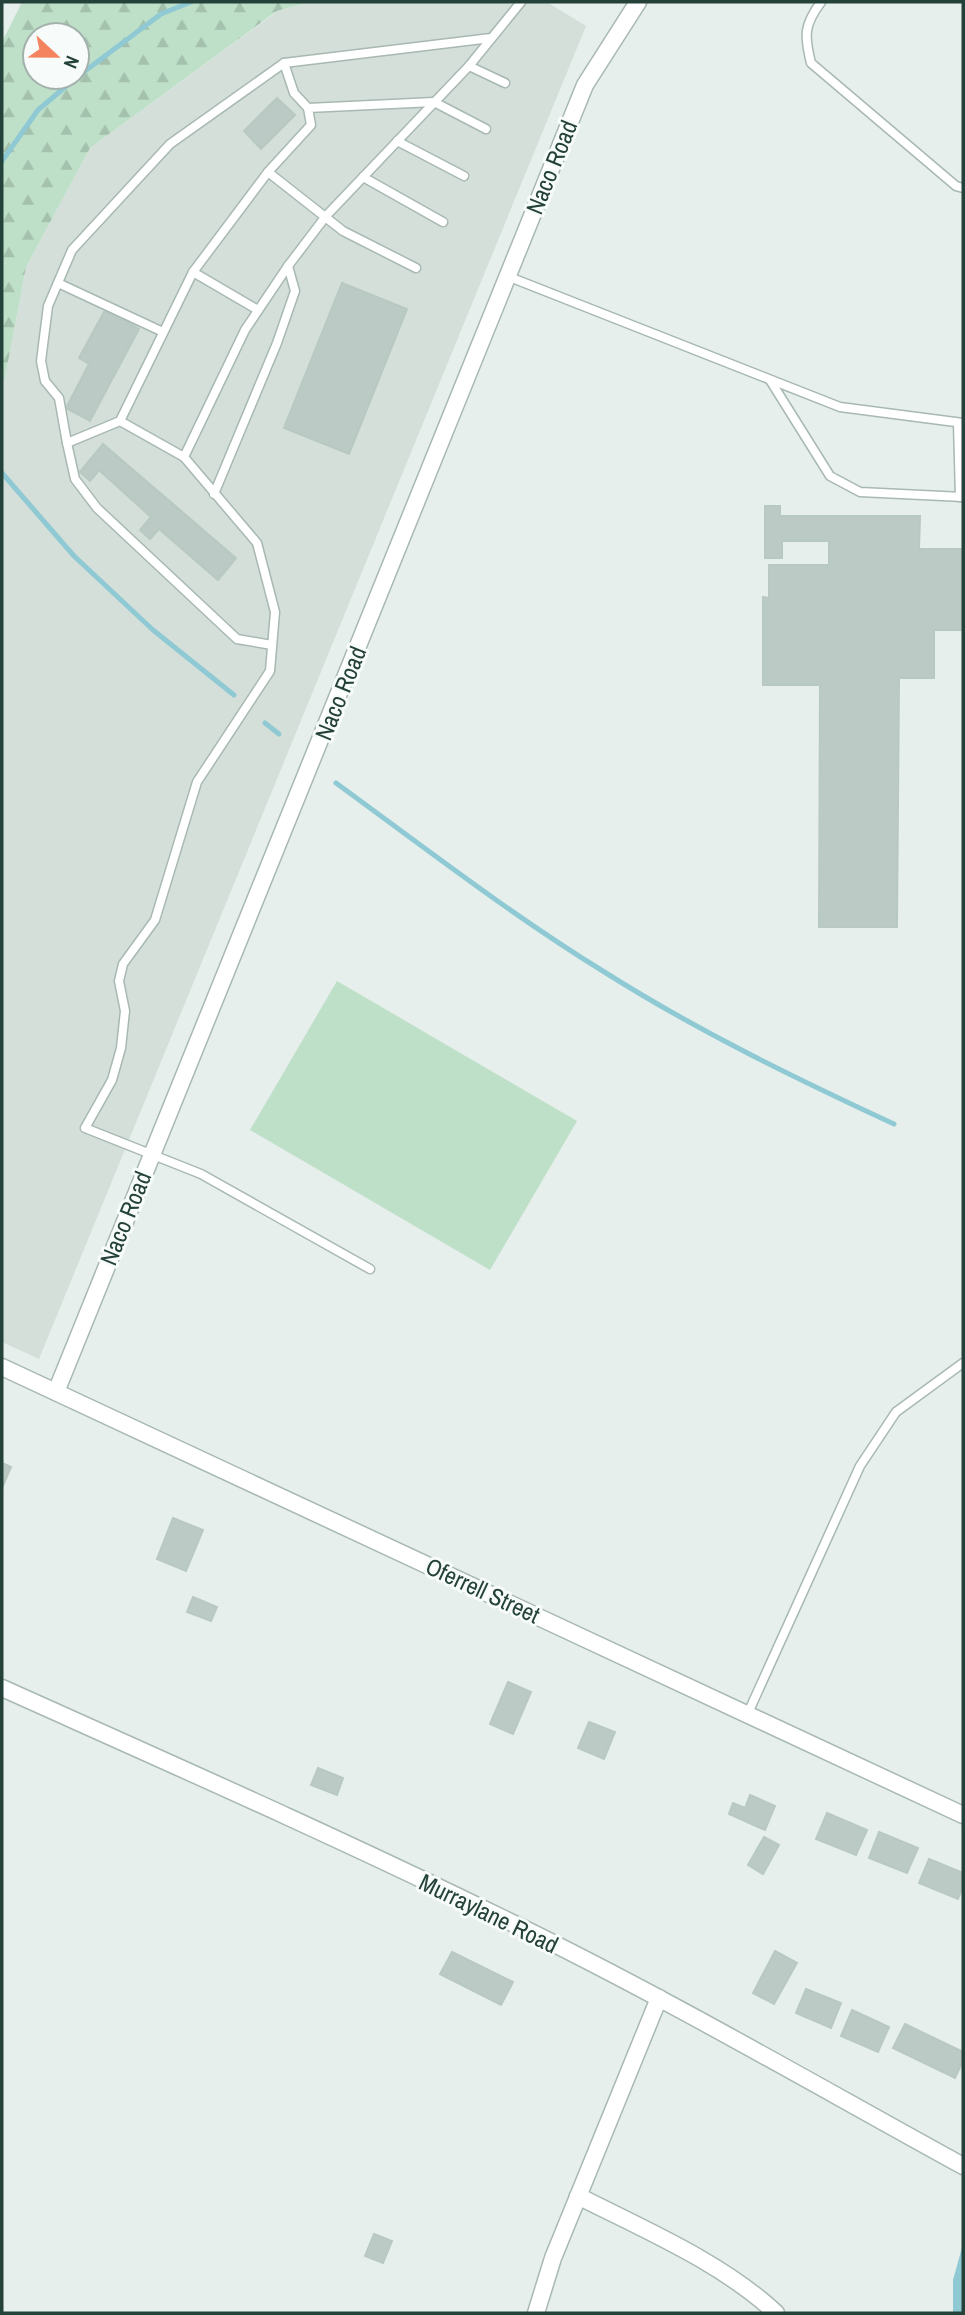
<svg xmlns="http://www.w3.org/2000/svg" width="965" height="2315" font-family="'Archivo Narrow',sans-serif">
	<style>
		.built { fill: #d4dfda }
		.forest { fill: url(#forest-firs); fill-rule: evenodd }
		.green { fill: #bfe0c8 }
		.water { fill: #8ec9d4 }
		.lines { fill: none; stroke-linecap: round; stroke-linejoin: round }
		.stream { stroke: #8ec9d4; stroke-width: 5 }
		.building { fill: #bbcac4; stroke: #b8c9c2; stroke-width: 2 }
		.service-casing { stroke: #a8b8b2; stroke-width: 11 }
		.minor-casing { stroke: #a8b8b2; stroke-width: 19 }
		.service { stroke: #fff; stroke-width: 8 }
		.minor { stroke: #fff; stroke-width: 16 }
		.labels { text-anchor: middle; dominant-baseline: central; stroke-width: 6; stroke-linejoin: round; paint-order: stroke }
		.street-label { font-size: 24px; fill: #24423a; stroke: #f7fbf9 }
	</style>
	<defs>
		<pattern id="forest-firs" width="22" height="20" patternUnits="userSpaceOnUse" patternTransform="scale(1.75)"><rect width="22" height="20" fill="#bfe0c8"/><path d="M5 1l3.5 6h-7zM16 11l3.5 6h-7z" fill="#a4c1ad"/></pattern>
	</defs>
	<rect width="100%" height="100%" fill="#e6efeb"/>
	<path class="built" d="M 310,2 L 547,2 L 586,26 L 39,1359 L 2,1342 L 2,380 L 5,378 L 26,267 L 90,148 L 278,11 Z"/>
	<path class="forest" d="M 22,2 L 310,2 L 277,11 L 90,148 L 26,267 L 5,378 L 2,380 L 2,42 ZM 35,35 L 77,35 L 77,77 L 35,77 Z"/>
	<path class="green" d="M 337,981 L 577,1121 L 490,1270 L 250,1130 Z"/>
	<path class="water" d="M 963,2244 L 963,2313 L 953,2313 L 953,2280 Z"/>
	<g class="lines">
		<g class="stream">
			<path d="M 77,77 L 161,14 L 191,2"/>
			<path d="M 2,161 L 38,110 L 77,77"/>
			<path d="M 2,473 L 74,556 L 153,630 L 234,695"/>
			<path d="M 265,723 L 279,734"/>
			<path d="M 336,783 C 425,848 513,916 606,973 C 698,1031 795,1078 894,1124"/>
		</g>
	</g>
	<g class="building">
		<path d="M 277,98 L 295,115 L 261,149 L 244,131 Z"/>
		<path d="M 342,283 L 407,309 L 349,454 L 284,428 Z"/>
		<path d="M 105,310 L 139,329 L 90,421 L 66,408 L 89,364 L 79,358 Z"/>
		<path d="M 103,444 L 236,558 L 218,580 L 159,529 L 150,539 L 140,530 L 151,517 L 99,470 L 90,481 L 80,472 Z"/>
		<path d="M 765,506 L 780,506 L 780,516 L 920,516 L 919,549 L 963,549 L 963,630 L 934,630 L 934,678 L 899,678 L 897,927 L 819,927 L 820,685 L 763,685 L 763,597 L 769,598 L 769,565 L 829,565 L 829,541 L 782,541 L 782,558 L 765,558 Z"/>
		<path d="M 2,1463 L 11,1467 L 2,1488 Z"/>
		<path d="M 173,1518 L 203,1530 L 186,1571 L 157,1559 Z"/>
		<path d="M 193,1597 L 217,1607 L 211,1621 L 187,1612 Z"/>
		<path d="M 508,1682 L 531,1692 L 513,1734 L 490,1724 Z"/>
		<path d="M 589,1722 L 615,1732 L 604,1759 L 578,1748 Z"/>
		<path d="M 318,1768 L 343,1778 L 337,1795 L 311,1785 Z"/>
		<path d="M 750,1795 L 775,1806 L 765,1830 L 729,1814 L 733,1803 L 745,1808 Z"/>
		<path d="M 827,1813 L 867,1830 L 856,1855 L 816,1839 Z"/>
		<path d="M 879,1832 L 918,1848 L 907,1873 L 869,1858 Z"/>
		<path d="M 764,1837 L 779,1845 L 763,1874 L 748,1865 Z"/>
		<path d="M 929,1859 L 963,1873 L 963,1886 L 958,1899 L 919,1883 Z"/>
		<path d="M 775,1951 L 797,1963 L 774,2004 L 753,1993 Z"/>
		<path d="M 452,1952 L 513,1982 L 501,2005 L 440,1974 Z"/>
		<path d="M 806,1989 L 841,2003 L 831,2028 L 796,2013 Z"/>
		<path d="M 852,2010 L 889,2027 L 878,2052 L 841,2036 Z"/>
		<path d="M 905,2024 L 963,2052 L 963,2061 L 955,2078 L 893,2048 Z"/>
		<path d="M 374,2234 L 392,2241 L 383,2263 L 365,2256 Z"/>
	</g>
	<g class="lines">
		<defs>
			<g id="service">
				<path d="M 821,2 C 804,25 804,35 811,63 L 956,186 L 963,188"/>
				<path d="M 284,63 L 294,93 L 308,108"/>
				<path d="M 469,66 L 505,83"/>
				<path d="M 397,141 L 464,176"/>
				<path d="M 268,172 L 311,125 L 308,108 L 434,102 L 486,129"/>
				<path d="M 363,177 L 443,222"/>
				<path d="M 193,272 L 258,310"/>
				<path d="M 507,276 L 840,407 L 963,423"/>
				<path d="M 58,283 L 163,332"/>
				<path d="M 770,380 L 830,476 L 860,492 L 963,497"/>
				<path d="M 120,421 L 67,443 L 59,398 L 45,381 L 41,361 L 48,306 L 72,250 L 170,144 L 284,63 L 491,38"/>
				<path d="M 958,423 L 960,497"/>
				<path d="M 67,443 L 75,479 L 97,508 L 237,639 L 272,645"/>
				<path d="M 184,457 L 120,421 L 193,272 L 268,172 L 343,231 L 416,268"/>
				<path d="M 214,494 L 277,343 L 295,291 L 288,266"/>
				<path d="M 370,1269 L 201,1174 L 85,1128 L 112,1080 L 121,1048 L 125,1011 L 119,981 L 123,964 L 155,920 L 197,782 L 270,671 L 275,612 L 257,543 L 184,457 L 245,330 L 288,266 L 326,216 L 469,66 L 521,2"/>
				<path d="M 748,1713 L 860,1466 L 896,1412 L 963,1363"/>
			</g>
			<g id="minor">
				<path d="M 2,1367 L 963,1815"/>
				<path d="M 56,1392 L 585,85 L 638,2"/>
				<path d="M 2,1688 C 169,1763 337,1837 502,1918 C 659,1994 810,2082 963,2166"/>
				<path d="M 578,2196 C 645,2230 721,2262 776,2313"/>
				<path d="M 536,2313 L 553,2258 L 659,1998"/>
			</g>
		</defs>
		<use href="#service" class="service-casing"/>
		<use href="#minor" class="minor-casing"/>
		<use href="#service" class="service"/>
		<use href="#minor" class="minor"/>
	</g>
	<g class="labels">
		<g class="street-label">
			<text transform="translate(551 167) rotate(-68)">Naco Road</text>
			<text transform="translate(340 693) rotate(-68)">Naco Road</text>
			<text transform="translate(125 1218) rotate(-68)">Naco Road</text>
			<text transform="translate(483 1590) rotate(25)">Oferrell Street</text>
			<text transform="translate(489 1913) rotate(26)">Murraylane Road</text>
		</g>
	</g>
	<rect width="965" height="2315" fill="none" stroke="#24423a" stroke-width="7"/>
	<g transform="translate(56 56) rotate(112)"><circle r="33" fill="#f7fbf9" stroke="#a3b1ad" stroke-width="2"/>
	<path d="M0-5L12 26L0 18L-12 26Z" fill="#f4845f"/>
	<text y="-10" font-size="19" font-weight="bold" text-anchor="middle" fill="#24423a">N</text>
	</g>
</svg>
